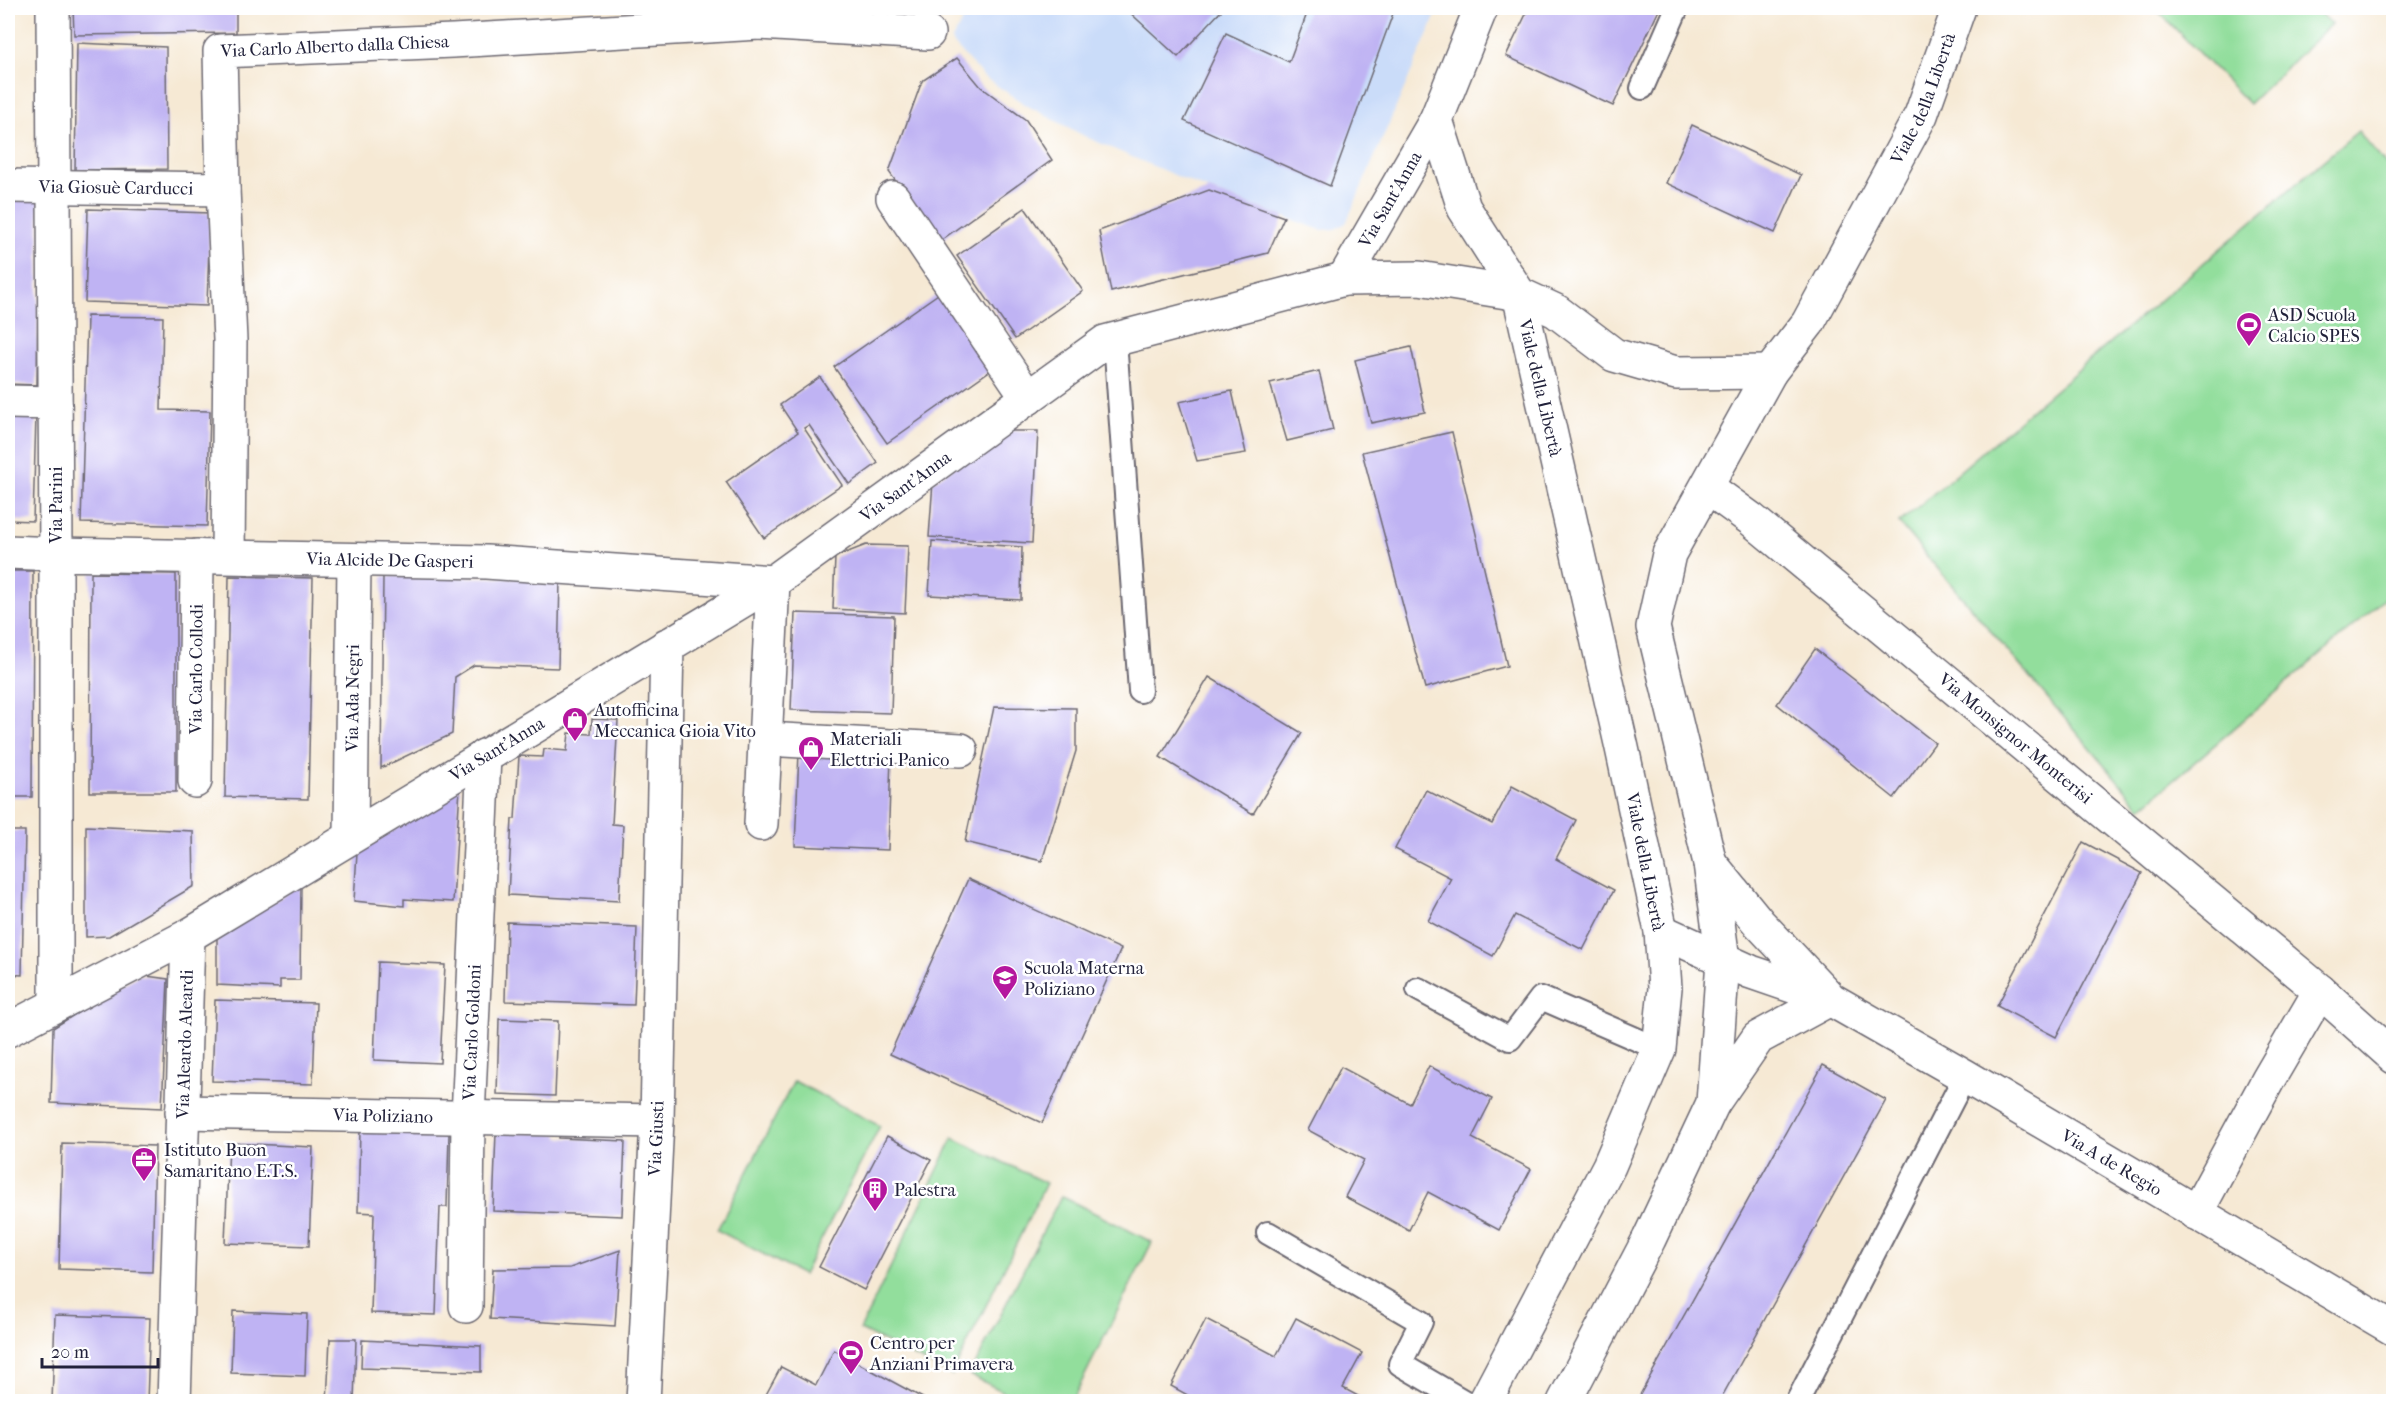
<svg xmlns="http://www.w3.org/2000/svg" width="2401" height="1409" font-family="'IM FELL French Canon',serif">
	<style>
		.built { fill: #cadcf9 }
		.green { fill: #92de9c; stroke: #5a806c; stroke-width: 1.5 }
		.building { fill: #bfb3f3 }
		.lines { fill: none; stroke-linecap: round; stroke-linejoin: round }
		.service-casing { stroke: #6c6871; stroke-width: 26 }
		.minor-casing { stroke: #6c6871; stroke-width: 36 }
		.tertiary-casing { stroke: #6c6871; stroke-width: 36 }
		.service { stroke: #fff; stroke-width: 22 }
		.minor { stroke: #fff; stroke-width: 33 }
		.tertiary { stroke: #fff; stroke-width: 33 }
		.labels { text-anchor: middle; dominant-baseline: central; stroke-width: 5; stroke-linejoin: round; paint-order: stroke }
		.street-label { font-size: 18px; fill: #22223b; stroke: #fff }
		.poi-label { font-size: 18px; fill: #22223b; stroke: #fff; text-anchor: start }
	</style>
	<rect width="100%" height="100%" fill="#fff"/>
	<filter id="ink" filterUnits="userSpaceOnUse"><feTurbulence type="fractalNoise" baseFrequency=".0167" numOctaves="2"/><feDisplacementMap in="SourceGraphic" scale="12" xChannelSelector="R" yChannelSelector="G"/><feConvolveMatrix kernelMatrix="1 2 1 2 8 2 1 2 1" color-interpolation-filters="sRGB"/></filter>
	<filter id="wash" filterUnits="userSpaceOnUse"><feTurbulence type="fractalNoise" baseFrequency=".008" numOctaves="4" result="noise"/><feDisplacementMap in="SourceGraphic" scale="24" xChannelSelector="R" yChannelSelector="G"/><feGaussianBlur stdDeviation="1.35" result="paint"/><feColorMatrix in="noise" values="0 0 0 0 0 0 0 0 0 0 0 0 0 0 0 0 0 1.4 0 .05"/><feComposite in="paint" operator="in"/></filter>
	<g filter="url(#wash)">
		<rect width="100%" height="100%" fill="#f6e9d4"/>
		<path class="built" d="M 970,8 L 1439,8 L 1346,223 L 1335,229 L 1321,230 L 1209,190 L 1088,138 L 1026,105 L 984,77 L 951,41 Z"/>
		<g class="green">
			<path d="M 2155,8 L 2314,8 L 2331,24 L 2249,104 Z"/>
			<path d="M 2358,131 L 2393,173 L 2393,592 L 2141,808 L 1899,523 Z"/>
			<path d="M 794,1081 L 880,1126 L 803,1275 L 717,1230 Z"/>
			<path d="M 953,1138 L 1046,1183 L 952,1375 L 860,1330 Z"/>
			<path d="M 1061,1196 L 1152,1242 L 1072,1401 L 1022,1401 L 970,1375 Z"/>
		</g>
		<g id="blocks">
			<g class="building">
				<path d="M 73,8 L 236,8 L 236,33 L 74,35 Z"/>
				<path d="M 1125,8 L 1218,8 L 1221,11 L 1178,57 Z"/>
				<path d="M 1309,8 L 1395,8 L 1330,186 L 1184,121 L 1226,33 L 1289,62 Z"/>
				<path d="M 1529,8 L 1660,8 L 1613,106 L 1506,56 Z"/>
				<path d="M 77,43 L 166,47 L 167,169 L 75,170 Z"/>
				<path d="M 957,58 L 981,87 L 1026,120 L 1052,160 L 940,241 L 889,172 L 922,81 Z"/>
				<path d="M 1692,125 L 1801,175 L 1775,233 L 1666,183 Z"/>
				<path d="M 1209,190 L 1284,217 L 1268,253 L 1111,292 L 1099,231 Z"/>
				<path d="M 8,200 L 39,200 L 37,385 L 8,384 Z"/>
				<path d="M 1025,208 L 1083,291 L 1015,339 L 957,256 Z"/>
				<path d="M 88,209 L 210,213 L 207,306 L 85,302 Z"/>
				<path d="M 941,292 L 995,367 L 887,443 L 834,367 Z"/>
				<path d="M 87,316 L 163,317 L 161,410 L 210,411 L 207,526 L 81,523 Z"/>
				<path d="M 1411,347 L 1425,412 L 1371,423 L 1355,360 Z"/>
				<path d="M 1319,371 L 1333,430 L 1287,441 L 1270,383 Z"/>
				<path d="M 820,377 L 878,463 L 849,484 L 809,425 L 804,428 L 842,485 L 764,538 L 726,482 L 798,432 L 780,405 Z"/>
				<path d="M 1232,391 L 1246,453 L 1197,461 L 1179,402 Z"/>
				<path d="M 8,414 L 36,415 L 33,521 L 8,520 Z"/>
				<path d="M 1004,431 L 1038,431 L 1032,543 L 929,537 L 933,482 Z"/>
				<path d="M 1452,432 L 1507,666 L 1425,688 L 1362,452 Z"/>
				<path d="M 932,541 L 1022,547 L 1021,600 L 929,595 Z"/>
				<path d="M 866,545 L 908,546 L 905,613 L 833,609 L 835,557 Z"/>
				<path d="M 8,571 L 33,571 L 32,797 L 8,797 Z"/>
				<path d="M 91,573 L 176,574 L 176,792 L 90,792 Z"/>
				<path d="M 229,576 L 313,578 L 308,799 L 225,797 Z"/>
				<path d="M 383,576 L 560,579 L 558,668 L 474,665 L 455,677 L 452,734 L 381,768 Z"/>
				<path d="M 795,613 L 894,616 L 891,713 L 791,710 Z"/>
				<path d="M 1815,649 L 1935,743 L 1894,798 L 1777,704 Z"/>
				<path d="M 1209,677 L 1302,733 L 1253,814 L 1160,757 Z"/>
				<path d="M 994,707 L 1076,708 L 1076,751 L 1042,861 L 965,842 Z"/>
				<path d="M 592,719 L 618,720 L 612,824 L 623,825 L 619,901 L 508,895 L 512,819 L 515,819 L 519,756 L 543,757 L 544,749 L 567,751 L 569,733 L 591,734 Z"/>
				<path d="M 799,752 L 891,756 L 888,850 L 795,846 Z"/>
				<path d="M 1512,786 L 1576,820 L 1556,859 L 1614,890 L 1583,950 L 1515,915 L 1493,956 L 1428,921 L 1451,878 L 1395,849 L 1426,790 L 1492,824 Z"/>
				<path d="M 460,788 L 453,902 L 404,899 L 404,906 L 354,901 L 357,853 Z"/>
				<path d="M 86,826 L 193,831 L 194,886 L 109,936 L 86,937 Z"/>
				<path d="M 8,831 L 25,831 L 22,975 L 8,974 Z"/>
				<path d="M 2083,842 L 2142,873 L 2056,1037 L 1997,1006 Z"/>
				<path d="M 968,879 L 1121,949 L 1042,1123 L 890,1054 Z"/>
				<path d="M 301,885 L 300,980 L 280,980 L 280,988 L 217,985 L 217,936 Z"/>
				<path d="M 507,922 L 637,927 L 634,1005 L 505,1001 Z"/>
				<path d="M 378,962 L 445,965 L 440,1063 L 374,1060 Z"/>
				<path d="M 139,975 L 168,979 L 162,1108 L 51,1103 L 53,1028 Z"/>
				<path d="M 215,1000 L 316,1003 L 313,1084 L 212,1081 Z"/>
				<path d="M 499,1019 L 558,1021 L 555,1096 L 497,1094 Z"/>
				<path d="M 1823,1065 L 1886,1100 L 1719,1402 L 1636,1402 Z"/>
				<path d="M 1429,1066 L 1492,1099 L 1472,1138 L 1531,1169 L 1499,1230 L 1428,1192 L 1409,1230 L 1345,1197 L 1364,1160 L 1308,1130 L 1341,1067 L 1410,1104 Z"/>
				<path d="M 360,1130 L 449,1133 L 447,1207 L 440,1207 L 436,1315 L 371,1313 L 374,1213 L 358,1212 Z"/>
				<path d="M 496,1132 L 559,1134 L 559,1138 L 625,1141 L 622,1216 L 493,1211 Z"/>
				<path d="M 887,1136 L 931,1160 L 864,1290 L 819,1267 Z"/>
				<path d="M 62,1143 L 155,1146 L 152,1272 L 59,1269 Z"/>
				<path d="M 229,1143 L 313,1147 L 309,1246 L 225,1243 Z"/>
				<path d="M 620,1250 L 615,1326 L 490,1319 L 493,1269 L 570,1268 Z"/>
				<path d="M 233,1311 L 307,1314 L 305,1376 L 231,1373 Z"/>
				<path d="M 55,1315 L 150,1318 L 147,1402 L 52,1402 Z"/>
				<path d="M 1296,1318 L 1362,1353 L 1343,1388 L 1369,1402 L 1200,1402 L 1171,1386 L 1206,1319 L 1276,1356 Z"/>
				<path d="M 330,1339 L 356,1339 L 354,1402 L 327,1402 Z"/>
				<path d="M 362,1340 L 481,1346 L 481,1372 L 361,1368 Z"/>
				<path d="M 834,1350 L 930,1402 L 762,1402 L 781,1367 L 816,1385 Z"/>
			</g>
		</g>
	</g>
	<g filter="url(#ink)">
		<use href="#blocks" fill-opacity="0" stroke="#6c6871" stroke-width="1.5"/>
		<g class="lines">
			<defs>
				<g id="service">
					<path d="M 1642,88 L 1677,8"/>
					<path d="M 1115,340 L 1140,691"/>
					<path d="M 1418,989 L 1510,1039 L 1541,998 L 1659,1049"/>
					<path d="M 1268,1233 L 1421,1322 L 1400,1364 L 1465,1402"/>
					<path d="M 1797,1402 L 1965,1076"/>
				</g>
				<g id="minor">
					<path d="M 759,23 L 928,33"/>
					<path id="s1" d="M 8,186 L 223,189"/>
					<path d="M 893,198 L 1028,398"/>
					<path id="s2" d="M 1344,279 L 1436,120"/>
					<path d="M 8,402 L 55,403"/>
					<path id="s3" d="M 1707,487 L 1751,519 L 2320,991 L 2268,1080 L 2196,1213"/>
					<path id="s4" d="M 228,556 L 230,340 L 223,189 L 220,51 L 453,41 L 759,23 L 758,8"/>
					<path d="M 766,739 L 961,750"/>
					<path id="s5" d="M 195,781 L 197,556"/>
					<path d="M 761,824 L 773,582"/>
					<path id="s6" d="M 351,836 L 354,560"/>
					<path d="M 1710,863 L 1759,923 L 1827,995"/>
					<path id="s7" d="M 1661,931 L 1751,972 L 1830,999 L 1965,1076 L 2394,1329"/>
					<path d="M 2320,991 L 2394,1057"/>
					<path id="s8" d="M 56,1003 L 56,554 L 486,562 L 773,582"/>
					<path id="s9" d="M 8,1030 L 188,936 L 773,582 L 1105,342 L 1344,279 L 1419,278 L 1519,294"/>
					<path d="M 1713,1103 L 1758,1038 L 1830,999"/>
					<path id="s10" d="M 182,1112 L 657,1121"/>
					<path id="s11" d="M 466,1306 L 468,1118 L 484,756"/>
					<path id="s12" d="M 174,1402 L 188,936"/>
					<path id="s13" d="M 643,1402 L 657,1121 L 667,645"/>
				</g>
				<g id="tertiary">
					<path d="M 1481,8 L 1436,120 L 1464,208 L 1519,294 L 1556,311 L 1614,355 L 1676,373 L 1770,372"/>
					<path d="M 8,552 L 56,554 L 53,8"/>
					<path d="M 1485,1402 L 1609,1166 L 1659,1049 L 1665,988 L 1661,931 L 1622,748 L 1519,294"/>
					<path id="s14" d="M 1564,1402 L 1649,1239 L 1713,1103 L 1723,960 L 1710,863 L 1653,627 L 1669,554 L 1770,372 L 1808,323 L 1921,115 L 1959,8"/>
				</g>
			</defs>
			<use href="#service" class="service-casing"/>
			<use href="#minor" class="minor-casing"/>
			<use href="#tertiary" class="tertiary-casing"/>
			<use href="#service" class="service"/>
			<use href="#minor" class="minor"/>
			<use href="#tertiary" class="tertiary"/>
		</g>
	</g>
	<defs>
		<symbol id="stadium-pin" viewBox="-11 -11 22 30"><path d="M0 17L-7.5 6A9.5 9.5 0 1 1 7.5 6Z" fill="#b5179e" stroke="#fff"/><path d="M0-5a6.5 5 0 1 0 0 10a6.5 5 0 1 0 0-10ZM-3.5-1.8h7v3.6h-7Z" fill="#fff"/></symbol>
		<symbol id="shop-pin" viewBox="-11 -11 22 30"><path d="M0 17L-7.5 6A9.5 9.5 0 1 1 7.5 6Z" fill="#b5179e" stroke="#fff"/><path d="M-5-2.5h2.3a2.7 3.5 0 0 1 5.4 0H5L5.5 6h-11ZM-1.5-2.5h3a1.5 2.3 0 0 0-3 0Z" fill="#fff"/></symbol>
		<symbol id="school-pin" viewBox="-11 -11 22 30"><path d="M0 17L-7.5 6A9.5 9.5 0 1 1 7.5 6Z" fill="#b5179e" stroke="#fff"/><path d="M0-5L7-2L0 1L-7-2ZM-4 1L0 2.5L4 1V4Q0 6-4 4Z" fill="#fff"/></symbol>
		<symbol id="office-pin" viewBox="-11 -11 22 30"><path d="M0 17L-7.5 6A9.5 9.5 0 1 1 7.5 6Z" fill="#b5179e" stroke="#fff"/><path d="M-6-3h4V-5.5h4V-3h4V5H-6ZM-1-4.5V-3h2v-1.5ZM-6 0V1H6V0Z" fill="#fff"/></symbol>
		<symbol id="building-pin" viewBox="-11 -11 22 30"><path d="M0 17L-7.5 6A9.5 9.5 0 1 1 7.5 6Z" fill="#b5179e" stroke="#fff"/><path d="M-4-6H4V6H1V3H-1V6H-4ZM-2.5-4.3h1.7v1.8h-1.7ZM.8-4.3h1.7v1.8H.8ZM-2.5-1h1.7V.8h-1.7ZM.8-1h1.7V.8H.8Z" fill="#fff"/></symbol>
	</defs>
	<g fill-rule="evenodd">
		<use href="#stadium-pin" x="2234" y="310" width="30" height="40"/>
		<use href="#shop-pin" x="560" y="705" width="30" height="40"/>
		<use href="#shop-pin" x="796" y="734" width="30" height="40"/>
		<use href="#school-pin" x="990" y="963" width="30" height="40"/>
		<use href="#office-pin" x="129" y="1145" width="30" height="40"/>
		<use href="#building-pin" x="860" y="1175" width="30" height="40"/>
		<use href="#stadium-pin" x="836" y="1338" width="30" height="40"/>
	</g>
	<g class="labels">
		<g class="street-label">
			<text stroke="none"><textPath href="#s4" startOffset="620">Via Carlo Alberto dalla Chiesa</textPath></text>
			<text stroke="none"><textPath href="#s14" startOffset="1416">Viale della Libertà</textPath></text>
			<text stroke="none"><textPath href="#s1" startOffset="108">Via Giosuè Carducci</textPath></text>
			<text stroke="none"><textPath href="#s2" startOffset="92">Via Sant'Anna</textPath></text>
			<text transform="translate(1540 388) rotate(77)">Viale della Libertà</text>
			<text stroke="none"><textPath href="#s9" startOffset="1050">Via Sant'Anna</textPath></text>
			<text transform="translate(56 505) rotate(-90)">Via Parini</text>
			<text stroke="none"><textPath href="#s8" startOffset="783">Via Alcide De Gasperi</textPath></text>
			<text stroke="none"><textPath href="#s5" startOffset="112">Via Carlo Collodi</textPath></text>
			<text stroke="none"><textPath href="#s6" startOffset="138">Via Ada Negri</textPath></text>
			<text stroke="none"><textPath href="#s3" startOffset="398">Via Monsignor Monterisi</textPath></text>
			<text stroke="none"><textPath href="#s9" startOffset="564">Via Sant'Anna</textPath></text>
			<text transform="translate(1645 862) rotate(79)">Viale della Libertà</text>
			<text stroke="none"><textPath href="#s11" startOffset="274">Via Carlo Goldoni</textPath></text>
			<text stroke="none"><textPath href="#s12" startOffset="358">Via Aleardo Aleardi</textPath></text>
			<text stroke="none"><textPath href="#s10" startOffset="201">Via Poliziano</textPath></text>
			<text stroke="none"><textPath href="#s13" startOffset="264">Via Giusti</textPath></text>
			<text stroke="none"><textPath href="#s7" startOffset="508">Via A de Regio</textPath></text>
		</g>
		<g class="poi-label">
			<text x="2268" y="315">ASD Scuola<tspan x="2268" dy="21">Calcio SPES</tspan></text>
			<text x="594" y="710">Autofficina<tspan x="594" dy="21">Meccanica Gioia Vito</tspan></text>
			<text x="830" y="739">Materiali<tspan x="830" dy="21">Elettrici Panico</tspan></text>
			<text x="1024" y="968">Scuola Materna<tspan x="1024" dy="21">Poliziano</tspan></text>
			<text x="164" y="1150">Istituto Buon<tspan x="164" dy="21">Samaritano E.T.S.</tspan></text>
			<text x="894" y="1190">Palestra</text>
			<text x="870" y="1343">Centro per<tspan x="870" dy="21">Anziani Primavera</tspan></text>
		</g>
	</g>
	<rect width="2401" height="1409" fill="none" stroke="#fff" stroke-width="30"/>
	<path d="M42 1358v9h116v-9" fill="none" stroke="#22223b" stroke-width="3"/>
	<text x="51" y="1358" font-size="18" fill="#22223b" stroke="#ffffff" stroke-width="4.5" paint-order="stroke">20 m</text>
</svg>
